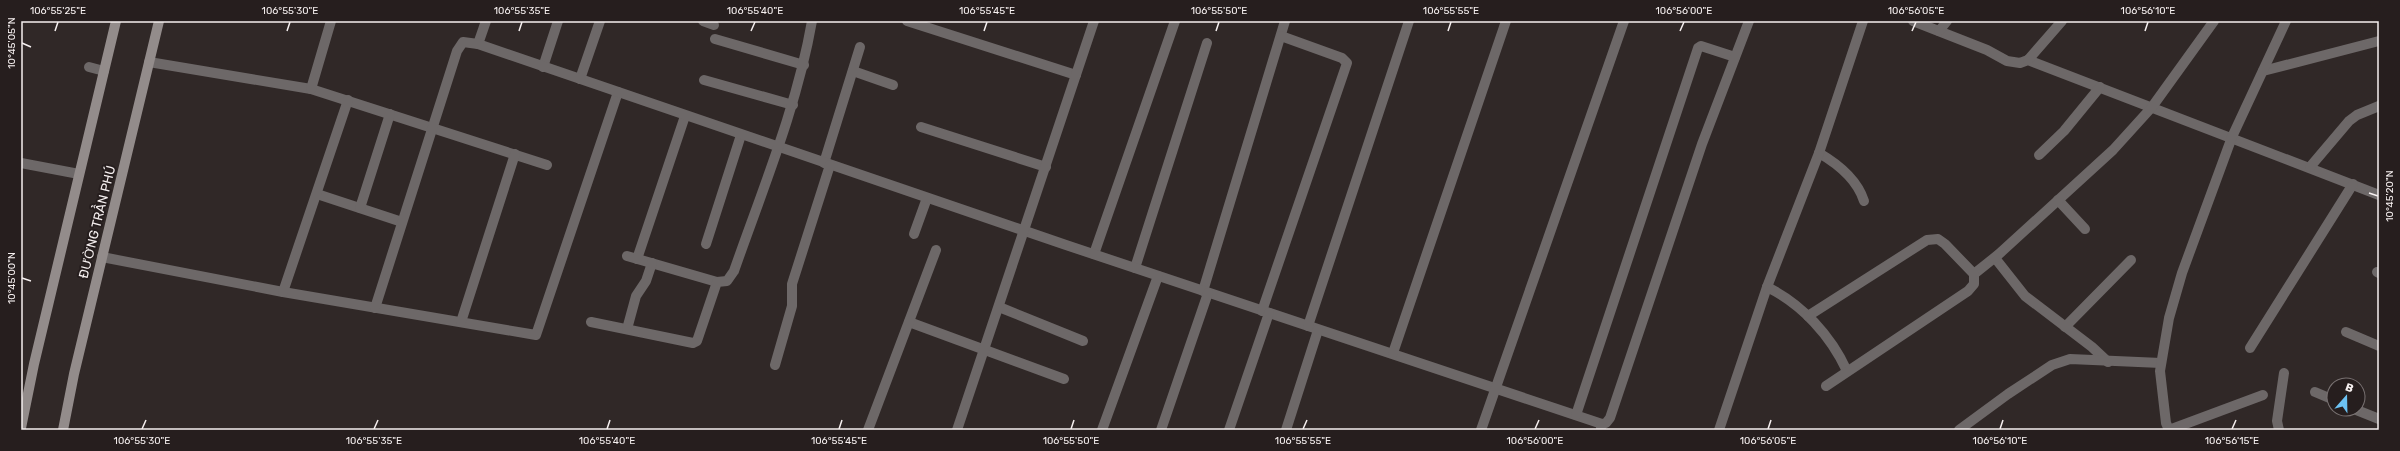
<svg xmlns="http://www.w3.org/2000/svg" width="2400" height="451" font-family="Rubik,sans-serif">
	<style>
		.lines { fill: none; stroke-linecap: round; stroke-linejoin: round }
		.street { stroke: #6d6868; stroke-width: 10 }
		.secondary { stroke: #938c8b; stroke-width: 10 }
		.ticks { fill: none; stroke: #f6f0f0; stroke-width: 1.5 }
		.labels { text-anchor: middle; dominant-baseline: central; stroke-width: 4; stroke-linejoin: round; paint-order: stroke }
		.street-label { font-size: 13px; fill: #f6f0f0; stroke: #261e1e }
		.neatline { fill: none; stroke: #f6f0f0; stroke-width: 1.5 }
		.ticks-label { font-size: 10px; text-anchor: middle; fill: #f6f0f0 }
	</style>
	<rect width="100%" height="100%" fill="#302827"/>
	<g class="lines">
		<g class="street">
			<path d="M 703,21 L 714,25"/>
			<path d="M 907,21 L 1076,75"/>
			<path d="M 1913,21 L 1987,50 L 2007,61 L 2020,63 L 2028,60 L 2379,195"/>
			<path d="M 1939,31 L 1947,21"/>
			<path d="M 715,39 L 804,65"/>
			<path d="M 478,44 L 486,21"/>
			<path d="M 2028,60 L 2062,21"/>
			<path d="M 149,62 L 311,89 L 547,165"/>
			<path d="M 89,67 L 104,71"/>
			<path d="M 543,67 L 558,21"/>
			<path d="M 853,71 L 893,85"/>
			<path d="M 2263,71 L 2379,41"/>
			<path d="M 580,79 L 600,21"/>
			<path d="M 704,80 L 793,105"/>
			<path d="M 311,89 L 331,21"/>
			<path d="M 921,127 L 1046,167"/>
			<path d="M 1819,153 C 1838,164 1857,179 1864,201"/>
			<path d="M 2039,155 L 2064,131 L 2100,87"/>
			<path d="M 21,163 L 79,174"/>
			<path d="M 824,163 L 860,47"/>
			<path d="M 2310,167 L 2349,121 L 2357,115 L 2379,106"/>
			<path d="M 317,194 L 402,222"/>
			<path d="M 2058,200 L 2085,229"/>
			<path d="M 360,208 L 390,114"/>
			<path d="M 914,234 L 927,198"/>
			<path d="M 706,244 L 741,135"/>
			<path d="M 1094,254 L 1175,21"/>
			<path d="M 627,256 L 717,282"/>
			<path d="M 102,257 L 283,292 L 536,335 L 618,92"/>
			<path d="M 1995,258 L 2025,296 L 2092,347 L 2108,362"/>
			<path d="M 637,259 L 685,116"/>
			<path d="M 1135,268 L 1207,43"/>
			<path d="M 2377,272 L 2379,273"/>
			<path d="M 1974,274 L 1999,254 L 2113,150 L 2152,107 L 2214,21"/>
			<path d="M 1767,287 C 1802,304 1831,336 1847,371"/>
			<path d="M 1203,291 L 1285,21"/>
			<path d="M 283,292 L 348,100"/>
			<path d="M 999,307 L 1083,341"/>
			<path d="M 375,308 L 457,51 L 463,42 L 478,44 L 1066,245 L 1602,424"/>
			<path d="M 1262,311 L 1347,63 L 1342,58 L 1281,36"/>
			<path d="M 1808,316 L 1927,240 L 1938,239 L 1945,244 L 1974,274 L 1974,284 L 1968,291 L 1826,386"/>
			<path d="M 461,322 L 515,154"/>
			<path d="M 591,322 L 693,343 L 697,341 L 717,282 L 727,281 L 734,271 C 763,188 797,107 812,21"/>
			<path d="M 909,322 L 1064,379"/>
			<path d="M 1308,326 L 1409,21"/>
			<path d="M 2065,327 L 2131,260"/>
			<path d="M 627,329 L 636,296 L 646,281 L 652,263"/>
			<path d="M 2346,332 L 2379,346"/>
			<path d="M 2250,348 L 2353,184"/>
			<path d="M 1393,353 L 1506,21"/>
			<path d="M 775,365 L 792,306 L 792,284 L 830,165"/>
			<path d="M 2315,392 L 2334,400"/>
			<path d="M 2354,409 L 2379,419"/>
			<path d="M 1576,415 L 1698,48 L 1701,46 L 1735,57"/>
			<path d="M 1601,428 L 1602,424 L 1606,423 L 1610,418 L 1702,144 L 1749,21"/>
			<path d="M 868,430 L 936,250"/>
			<path d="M 957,430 L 1094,21"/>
			<path d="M 1102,430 L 1158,276"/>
			<path d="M 1161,430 L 1208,293"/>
			<path d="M 1229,430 L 1269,313"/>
			<path d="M 1286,430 L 1318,330"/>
			<path d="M 1481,430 L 1624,21"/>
			<path d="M 1719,430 L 1767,287 L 1819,153 L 1863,21"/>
			<path d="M 1959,430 L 2008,394 L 2052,365 L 2070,359 L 2161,363"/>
			<path d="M 2169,430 L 2166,423 L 2160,371 L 2169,318 L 2182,273 L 2232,137 L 2286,21"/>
			<path d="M 2169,430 L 2263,395"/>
			<path d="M 2279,430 L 2277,421 L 2284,373"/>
		</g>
		<g class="secondary">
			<path d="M 21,428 L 34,364 L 116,21"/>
			<path d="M 63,430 L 74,374 L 159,21"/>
		</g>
	</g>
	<path class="ticks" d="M 55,31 L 58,22M 287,31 L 290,22M 519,31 L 522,22M 751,31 L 755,22M 984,31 L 987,22M 1216,31 L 1219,22M 1448,31 L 1451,22M 1680,31 L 1684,22M 1912,31 L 1916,22M 2145,31 L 2148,22M 22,43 L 31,47M 2369,193 L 2378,196M 22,278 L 31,281M 142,429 L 146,420M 374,429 L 378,420M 607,429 L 610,420M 839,429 L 842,420M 1071,429 L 1074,420M 1303,429 L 1307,420M 1535,429 L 1539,420M 1768,429 L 1771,420M 2000,429 L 2003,420M 2232,429 L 2236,420"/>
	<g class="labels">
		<g class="street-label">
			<text transform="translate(97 222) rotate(-76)">ĐƯỜNG TRẦN PHÚ</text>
		</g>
	</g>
	<rect width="2400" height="451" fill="none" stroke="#261e1e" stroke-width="44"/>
	<g transform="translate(2346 397) rotate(20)"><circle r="19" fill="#261e1e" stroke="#797272"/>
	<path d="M0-3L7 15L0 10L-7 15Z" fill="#6cc2f3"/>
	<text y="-6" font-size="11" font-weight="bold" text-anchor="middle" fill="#f6f0f0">B</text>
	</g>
	<rect x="22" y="22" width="2356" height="407" class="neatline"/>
	<g class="ticks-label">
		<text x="58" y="14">106°55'25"E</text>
		<text x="290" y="14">106°55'30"E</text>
		<text x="522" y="14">106°55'35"E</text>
		<text x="755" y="14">106°55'40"E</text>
		<text x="987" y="14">106°55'45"E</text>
		<text x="1219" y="14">106°55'50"E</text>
		<text x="1451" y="14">106°55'55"E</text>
		<text x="1684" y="14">106°56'00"E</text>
		<text x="1916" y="14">106°56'05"E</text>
		<text x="2148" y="14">106°56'10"E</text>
		<text transform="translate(11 43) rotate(-90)" y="4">10°45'05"N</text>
		<text transform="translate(2389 196) rotate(-90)" y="4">10°45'20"N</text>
		<text transform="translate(11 278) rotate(-90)" y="4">10°45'00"N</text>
		<text x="142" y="444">106°55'30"E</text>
		<text x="374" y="444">106°55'35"E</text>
		<text x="607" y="444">106°55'40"E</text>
		<text x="839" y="444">106°55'45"E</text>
		<text x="1071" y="444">106°55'50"E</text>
		<text x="1303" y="444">106°55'55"E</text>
		<text x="1535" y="444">106°56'00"E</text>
		<text x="1768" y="444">106°56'05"E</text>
		<text x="2000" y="444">106°56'10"E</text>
		<text x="2232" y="444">106°56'15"E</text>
	</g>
</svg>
